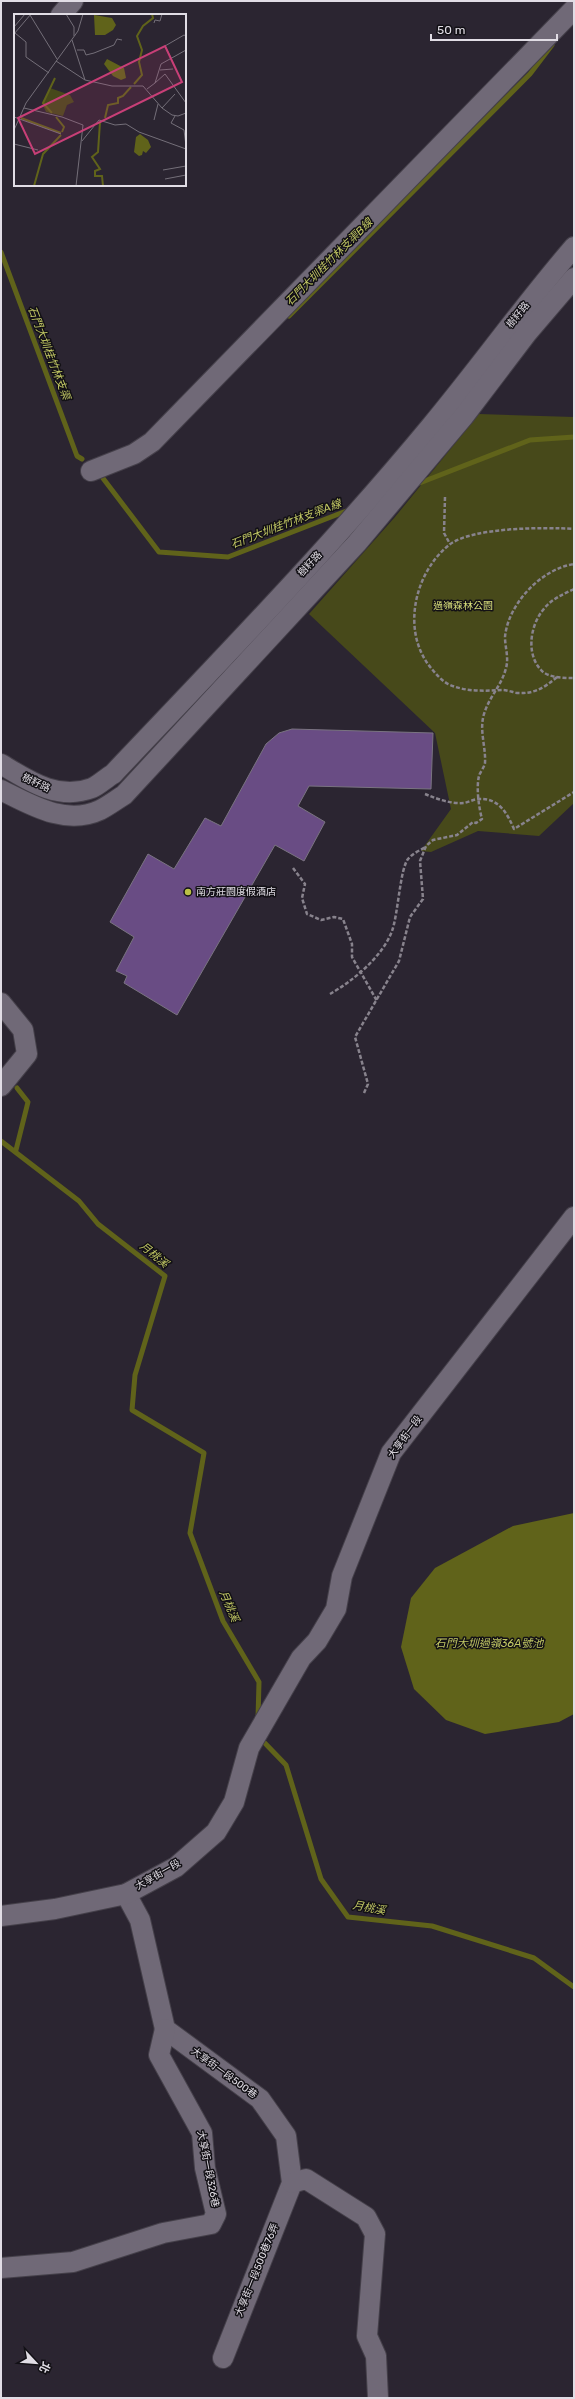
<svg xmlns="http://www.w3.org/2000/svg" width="575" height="2399" font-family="Rubik,'Noto Sans TC',sans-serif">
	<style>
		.green { fill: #47491a }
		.water { fill: #60631a }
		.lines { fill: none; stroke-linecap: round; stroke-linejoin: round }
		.stream { stroke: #60631a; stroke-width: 5 }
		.building { fill: #694c84; stroke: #7a7481 }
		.minor-casing { stroke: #45404a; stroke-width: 22 }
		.path { stroke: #88838d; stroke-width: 2.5; stroke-dasharray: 4 2; stroke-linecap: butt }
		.minor { stroke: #706977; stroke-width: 20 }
		.poi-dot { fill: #bac045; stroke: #121015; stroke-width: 1.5 }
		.labels { text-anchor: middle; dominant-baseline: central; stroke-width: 3; stroke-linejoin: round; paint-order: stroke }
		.street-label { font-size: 10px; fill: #e1dde5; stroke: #121015 }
		.park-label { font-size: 10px; fill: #d9df7b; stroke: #121015 }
		.poi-label { font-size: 10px; fill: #e1dde5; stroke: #121015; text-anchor: start }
		.water-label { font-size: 11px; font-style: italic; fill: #c2c864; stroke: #121015 }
		.inset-river { fill: none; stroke: #60631a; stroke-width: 2 }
		.inset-road { fill: none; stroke: #746f79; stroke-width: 1 }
		.view { fill: #c83f77; fill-opacity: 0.15; stroke: #c83f77; stroke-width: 2 }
		.inset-edge { fill: none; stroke: #e1dde5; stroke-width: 2 }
	</style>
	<rect width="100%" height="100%" fill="#2b2531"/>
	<path class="green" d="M 479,414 L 574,417 L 574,803 L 539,836 L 478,831 L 431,852 L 421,851 L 451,809 L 435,733 L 309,614 L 395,517 Z"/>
	<path class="water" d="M 574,1513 L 574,1714 L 559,1722 L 485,1734 L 446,1720 L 414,1689 L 401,1647 L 411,1598 L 435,1568 L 513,1526 Z"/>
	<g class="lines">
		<g class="stream">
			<path d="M 1,252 L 77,456 L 82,459"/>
			<path d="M 289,316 L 530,74 L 552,45"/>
			<path d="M 99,473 L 159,552 L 228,557 L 349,510"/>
			<path d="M 417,484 L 530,440 L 574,437"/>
			<path d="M 1,1141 L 79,1201 L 98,1224 L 165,1276 L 135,1375 L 132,1410 L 204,1453 L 190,1533 L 223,1621 L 259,1682 L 258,1718"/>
			<path d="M 16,1150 L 28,1102 L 17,1088"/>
			<path d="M 259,1737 L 286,1765 L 321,1879 L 348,1917 L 432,1926 L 534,1958 L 574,1987"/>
		</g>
	</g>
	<path class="building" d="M 292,729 L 433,733 L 431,789 L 309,786 L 298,806 L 325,822 L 304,861 L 275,845 L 177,1015 L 124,983 L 127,976 L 116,971 L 134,937 L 110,922 L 148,854 L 174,869 L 205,818 L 221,826 L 266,744 L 279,733 Z"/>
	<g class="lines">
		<defs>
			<g id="minor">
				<path d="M 61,15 L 73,1"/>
				<path d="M 91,471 L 134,454 L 152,442 L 574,9"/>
				<path d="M 1,764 C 29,781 58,801 92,788 C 99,785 106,778 113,774 C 221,660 331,547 431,426 C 480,367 524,305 574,247"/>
				<path d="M 1,790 C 31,805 66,826 100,810 C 108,806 116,800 124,795 L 357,543 L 464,416 L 527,333 L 574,278"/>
				<path d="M 1,1003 L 23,1030 L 27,1054 L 1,1086"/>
				<path d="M 126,1894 L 140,1920 L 165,2029 L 260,2099 L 286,2136 L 292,2183 L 223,2358"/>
				<path d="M 1,1916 L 55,1909 L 126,1894 L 176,1867 L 216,1832 L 234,1802 L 249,1748 L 301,1658 L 317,1641 L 336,1609 L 342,1576 L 391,1453 L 574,1217"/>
				<path d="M 292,2183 L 306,2179 L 366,2217 L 375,2234 L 367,2336 L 376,2356 L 378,2398"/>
				<path d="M 1,2268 L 73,2262 L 163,2233 L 211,2224 L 216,2214 L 205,2168 L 202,2133 L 159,2055 L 165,2029"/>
			</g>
		</defs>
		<use href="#minor" class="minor-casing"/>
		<g class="path">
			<path d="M 445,497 L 444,533 L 450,544"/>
			<path d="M 574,589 C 562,595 551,599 543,610 C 530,626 526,654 541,670 C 548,678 564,678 574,678"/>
			<path d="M 557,677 C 544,688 534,694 517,693 C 512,692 507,690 502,690 C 484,691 465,692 448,684 C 441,680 436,674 431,668 C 401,632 414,573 449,545 C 471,527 546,527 574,529"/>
			<path d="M 425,794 C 437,799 451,804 464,803 C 469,802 474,799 479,799 C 499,798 507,813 514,829 L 574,792"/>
			<path d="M 293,868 L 305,884 L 302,898 L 307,914 L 321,920 L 334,917 L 343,919 L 352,944 L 352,957 L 377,1001"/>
			<path d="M 330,994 C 353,981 383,956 392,931 C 398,915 400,869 408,859 C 412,854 420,850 426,847"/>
			<path d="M 364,1093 L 368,1084 L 355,1037 L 399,961 L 410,917 L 423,899 L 420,861 L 426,846 L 433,840 L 457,835 L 473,822 L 476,823 L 482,819 C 479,808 476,788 479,776 C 480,772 484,768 485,763 C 486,747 479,730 484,714 C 489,697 502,685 506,668 C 509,658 505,647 505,637 C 508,604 541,569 574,564"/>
		</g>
		<use href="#minor" class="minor"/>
	</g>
	<circle class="poi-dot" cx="188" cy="892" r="4"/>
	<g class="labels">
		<g class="street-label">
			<text transform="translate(518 315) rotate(-51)">樹籽路</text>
			<text transform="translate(310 564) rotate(-47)">樹籽路</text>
			<text transform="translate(36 783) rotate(25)">樹籽路</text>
			<text transform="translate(405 1437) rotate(-54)">大享街一段</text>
			<text transform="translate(158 1875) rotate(-30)">大享街一段</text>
			<text transform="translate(224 2073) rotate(36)">大享街一段500巷</text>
			<text transform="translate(208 2169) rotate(79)">大享街一段326巷</text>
			<text transform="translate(257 2270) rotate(-68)">大享街一段500巷76弄</text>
		</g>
		<g class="park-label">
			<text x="463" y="606">過嶺森林公園</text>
		</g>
		<g class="poi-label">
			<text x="196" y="892">南方莊園度假酒店</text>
		</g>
		<g class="water-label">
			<text transform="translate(329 262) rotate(-45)">石門大圳桂竹林支渠B線</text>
			<text transform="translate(49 353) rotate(69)">石門大圳桂竹林支渠</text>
			<text transform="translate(286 524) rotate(-21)">石門大圳桂竹林支渠A線</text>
			<text transform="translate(154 1255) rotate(39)">月桃溪</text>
			<text transform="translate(229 1606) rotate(67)">月桃溪</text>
			<text x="489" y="1643">石門大圳過嶺36A號池</text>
			<text transform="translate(369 1908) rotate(10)">月桃溪</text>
		</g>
	</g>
	<g transform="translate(14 14)">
		<rect width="172" height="172" fill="#2b2531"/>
		<path d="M 36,74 L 56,81 L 60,88 L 53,91 L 49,102 L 32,98 L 28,89 Z" fill="#47491a"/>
		<path d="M 80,1 L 98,4 L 102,11 L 99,16 L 91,21 L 81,21 ZM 93,45 L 110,54 L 112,64 L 107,66 L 99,62 L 90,50 ZM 126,120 L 134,126 L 137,133 L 132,139 L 129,137 L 128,141 L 125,142 L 120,138 L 122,123 Z" fill="#60631a"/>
		<path class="inset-river" d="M 120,70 L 128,61 L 125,48 L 128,36 L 123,22 L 129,12 L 139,4 L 138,0M 38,99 L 29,89 L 41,64M 42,103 L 50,113 L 48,118M 7,104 L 47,119M 91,104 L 94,91 L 104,89 L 104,84 L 109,82 L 117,73M 86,108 L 84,138 L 78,143 L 86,155 L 81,157 L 81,162 L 88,162 L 89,172M 20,172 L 29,140 L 47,121"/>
		<path class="inset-road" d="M 52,0 L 60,13 L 60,22M 16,1 L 43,45M 140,9 L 141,6 L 146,7 L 148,0M 0,13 L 11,0M 1,19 L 12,28 L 12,43 L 35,59M 0,20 L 17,0M 58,26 L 71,66M 63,36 L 70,36 L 72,41 L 80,39 L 100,31 L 103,25 L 108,26M 157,44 L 151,32 L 170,21 L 172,22M 42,47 L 71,66 L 98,72 L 129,72 L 148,94 L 158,101 L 164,102 L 172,99M 146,56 L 159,55M 141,69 L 151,60 L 172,89M 133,75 L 141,69 L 147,50 L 172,36M 10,94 L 48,103 L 69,111 L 62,172M 148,94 L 161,80M 161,102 L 157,109 L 170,116 L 172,132M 0,103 L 47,120M 140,106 L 144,90M 0,116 L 12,89 L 64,17 L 69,0M 68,127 L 85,106 L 101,111 L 112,110 L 125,118 L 172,135M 0,130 L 24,136M 149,156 L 172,152M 151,165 L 172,161"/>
		<path class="view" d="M 151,32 L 168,68 L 21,140 L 4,104 Z"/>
		<rect width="172" height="172" class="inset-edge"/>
	</g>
	<rect width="575" height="2399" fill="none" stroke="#e1dde5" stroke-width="4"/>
	<g transform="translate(36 2363) rotate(116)" stroke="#121015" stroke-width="3" paint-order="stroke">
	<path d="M0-3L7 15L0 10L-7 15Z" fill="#e1dde5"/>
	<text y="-6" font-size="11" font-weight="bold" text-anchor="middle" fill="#e1dde5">北</text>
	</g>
	<path d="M431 34v6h126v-6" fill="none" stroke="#e1dde5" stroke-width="2"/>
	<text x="437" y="34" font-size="12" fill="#e1dde5" stroke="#121015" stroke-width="3" paint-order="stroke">50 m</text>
</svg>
